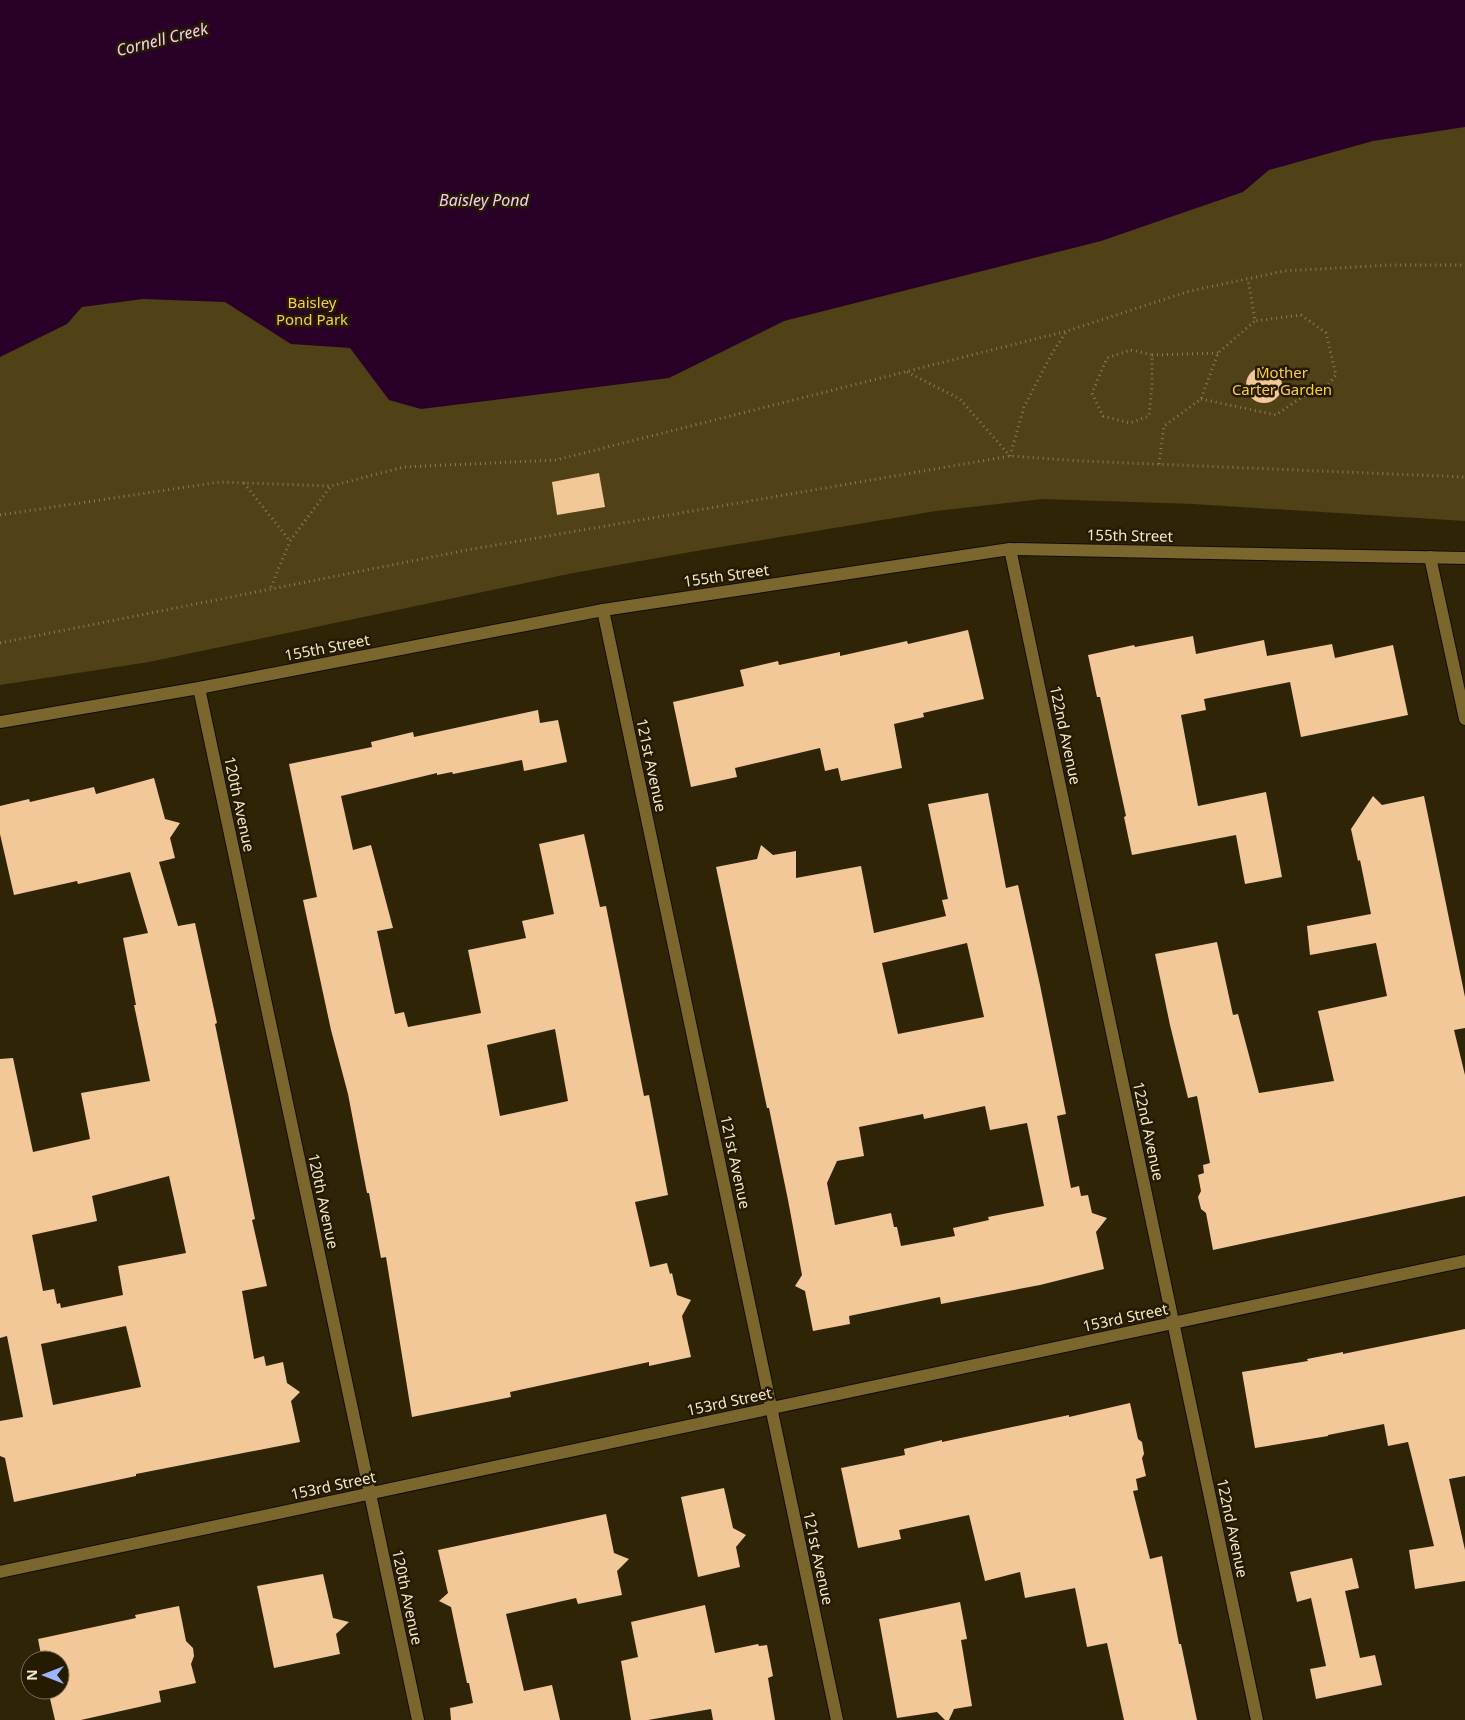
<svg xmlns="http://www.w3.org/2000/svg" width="1465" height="1720" font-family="'Noto Sans',sans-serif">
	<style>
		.green { fill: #504117 }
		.water { fill: #280028 }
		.building { fill: #f3c898; fill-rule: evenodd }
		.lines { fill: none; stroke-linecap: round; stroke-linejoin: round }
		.minor-casing { stroke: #140e01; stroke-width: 14 }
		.path { stroke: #877c5e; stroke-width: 3; stroke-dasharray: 1 4; stroke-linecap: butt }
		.minor { stroke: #7b662e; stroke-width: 12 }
		.labels { text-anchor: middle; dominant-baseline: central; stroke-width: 5; stroke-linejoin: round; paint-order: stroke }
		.park-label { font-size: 15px; fill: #f8cc4e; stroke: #251b00 }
		.street-label { font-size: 15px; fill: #f4e8cc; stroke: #251b00 }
		.water-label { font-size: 16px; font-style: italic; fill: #f8cbf4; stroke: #251b00 }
	</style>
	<rect width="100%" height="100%" fill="#2f2506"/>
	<path class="green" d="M 0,0 L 1465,0 L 1465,521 L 1193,504 L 1042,499 L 936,511 L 702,550 L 573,573 L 149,662 L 0,685 Z"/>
	<path class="water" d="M 0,0 L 1465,0 L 1465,127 L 1373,141 L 1269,170 L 1243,192 L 1101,241 L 784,321 L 669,378 L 421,409 L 389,400 L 350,348 L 291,344 L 225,302 L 143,299 L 82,307 L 67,324 L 0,357 Z"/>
	<g class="building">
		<circle cx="1264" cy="385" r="18"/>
		<path d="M 599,473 L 605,507 L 557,515 L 552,482 Z"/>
		<path d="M 968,630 L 984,699 L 923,713 L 924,717 L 894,724 L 902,768 L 841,781 L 838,768 L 825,771 L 820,748 L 735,768 L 737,777 L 691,787 L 673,702 L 744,686 L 740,670 L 778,661 L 779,665 L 840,652 L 840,656 L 907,641 L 908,644 Z"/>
		<path d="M 1193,636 L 1196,654 L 1264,640 L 1267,656 L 1332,644 L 1335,658 L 1393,645 L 1408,715 L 1301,737 L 1290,682 L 1204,699 L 1206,710 L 1181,715 L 1198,806 L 1266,792 L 1282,877 L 1245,884 L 1236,835 L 1132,855 L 1124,817 L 1126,816 L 1100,697 L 1097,697 L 1088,655 L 1134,645 L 1135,647 Z"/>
		<path d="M 538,710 L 540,723 L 558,720 L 567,762 L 524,771 L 522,760 L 453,774 L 452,772 L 437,775 L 437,773 L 341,796 L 353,850 L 371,845 L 393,928 L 377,931 L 395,1014 L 404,1012 L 408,1027 L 481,1013 L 468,950 L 526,938 L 522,921 L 554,914 L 539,844 L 584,834 L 600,907 L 606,906 L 644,1096 L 649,1095 L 668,1195 L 635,1202 L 650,1267 L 667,1263 L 670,1274 L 672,1273 L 677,1295 L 691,1300 L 682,1316 L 691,1357 L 649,1366 L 649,1362 L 510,1392 L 511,1397 L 412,1417 L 386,1257 L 381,1258 L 369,1193 L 367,1193 L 348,1094 L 331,1030 L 303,900 L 317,897 L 289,764 L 372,747 L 371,742 L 413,732 L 414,737 ZM 555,1029 L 568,1101 L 500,1116 L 487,1045 Z"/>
		<path d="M 154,778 L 165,819 L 180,823 L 170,838 L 175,858 L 159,862 L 178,926 L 195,923 L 217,1023 L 215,1024 L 255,1219 L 252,1220 L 267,1286 L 242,1291 L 254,1359 L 264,1356 L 266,1366 L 283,1362 L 287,1383 L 300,1392 L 291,1401 L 300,1442 L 136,1474 L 136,1476 L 14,1502 L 5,1458 L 0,1456 L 0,1421 L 23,1417 L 7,1336 L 0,1338 L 0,1059 L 13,1058 L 33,1152 L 90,1139 L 81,1093 L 150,1081 L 134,1005 L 136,1005 L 123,938 L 148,933 L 130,872 L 78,884 L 77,881 L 14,895 L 0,834 L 0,806 L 29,799 L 30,802 L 94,787 L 96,794 ZM 169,1176 L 186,1253 L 118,1266 L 123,1295 L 61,1308 L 60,1303 L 57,1304 L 54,1289 L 43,1291 L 32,1235 L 97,1221 L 92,1196 ZM 126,1326 L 141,1387 L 53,1405 L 41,1344 Z"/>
		<path d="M 988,793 L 1006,888 L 1018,885 L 1040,985 L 1066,1114 L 1057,1116 L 1071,1188 L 1079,1186 L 1081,1196 L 1088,1195 L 1092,1213 L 1107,1218 L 1096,1232 L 1104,1269 L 1040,1285 L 941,1304 L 940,1297 L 849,1316 L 850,1324 L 813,1331 L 805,1291 L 795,1286 L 802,1275 L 788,1200 L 769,1108 L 767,1108 L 716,867 L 757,859 L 761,845 L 773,855 L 796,851 L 796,878 L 861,866 L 874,933 L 946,916 L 942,900 L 948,899 L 928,804 ZM 967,943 L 984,1017 L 898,1034 L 882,963 ZM 985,1106 L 990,1130 L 1027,1123 L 1044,1206 L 988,1217 L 989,1220 L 953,1228 L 955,1236 L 901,1246 L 897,1227 L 894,1227 L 891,1213 L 835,1225 L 827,1183 L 837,1161 L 864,1156 L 859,1127 L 923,1114 L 924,1119 Z"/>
		<path d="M 1373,796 L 1382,805 L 1424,796 L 1465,997 L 1465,1028 L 1454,1030 L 1465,1075 L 1465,1196 L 1213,1250 L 1206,1213 L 1201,1209 L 1198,1197 L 1201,1191 L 1198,1175 L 1204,1173 L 1203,1165 L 1210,1163 L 1197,1096 L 1188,1098 L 1170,1025 L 1155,954 L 1217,942 L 1233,1015 L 1238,1014 L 1259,1093 L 1334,1081 L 1318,1011 L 1387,996 L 1376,943 L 1310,955 L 1307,926 L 1371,914 L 1360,860 L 1358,861 L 1351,829 Z"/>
		<path d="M 1465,1329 L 1465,1476 L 1449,1479 L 1465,1550 L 1465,1581 L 1415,1589 L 1409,1550 L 1434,1546 L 1408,1442 L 1388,1446 L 1384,1424 L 1328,1435 L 1328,1436 L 1255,1448 L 1242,1372 L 1308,1361 L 1307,1359 L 1343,1352 L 1343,1354 Z"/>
		<path d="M 1130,1403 L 1138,1439 L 1142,1442 L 1144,1454 L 1142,1458 L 1146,1476 L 1136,1479 L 1138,1490 L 1133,1491 L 1150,1559 L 1162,1556 L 1179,1644 L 1181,1644 L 1197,1720 L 1124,1720 L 1107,1643 L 1087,1647 L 1075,1588 L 1025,1598 L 1020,1572 L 985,1581 L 969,1515 L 899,1530 L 901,1539 L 858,1548 L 841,1468 L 905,1455 L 904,1449 L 942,1440 L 942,1442 L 1069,1415 L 1069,1417 Z"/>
		<path d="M 724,1488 L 733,1528 L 746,1535 L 736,1547 L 740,1567 L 698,1577 L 681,1497 Z"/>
		<path d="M 606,1514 L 614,1553 L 629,1559 L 617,1571 L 622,1595 L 578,1604 L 576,1598 L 506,1614 L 524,1691 L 552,1685 L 560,1720 L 451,1720 L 450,1708 L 473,1703 L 469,1683 L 467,1683 L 451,1607 L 439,1601 L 448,1593 L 438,1550 Z"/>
		<path d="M 1352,1558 L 1359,1588 L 1345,1591 L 1360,1658 L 1375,1655 L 1382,1685 L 1316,1699 L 1310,1669 L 1326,1666 L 1311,1598 L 1297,1602 L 1290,1572 Z"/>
		<path d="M 323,1574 L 333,1618 L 349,1622 L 336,1634 L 340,1654 L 274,1668 L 257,1586 Z"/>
		<path d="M 960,1602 L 967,1639 L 961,1640 L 972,1706 L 954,1709 L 949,1720 L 945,1720 L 937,1712 L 897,1718 L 879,1619 Z"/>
		<path d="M 705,1605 L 715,1653 L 758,1644 L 759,1646 L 767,1645 L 773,1676 L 768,1678 L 775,1720 L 713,1720 L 711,1709 L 648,1720 L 631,1720 L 621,1661 L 638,1657 L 631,1622 Z"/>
		<path d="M 179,1606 L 186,1641 L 193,1648 L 194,1656 L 191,1664 L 196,1683 L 159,1691 L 161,1702 L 81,1720 L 55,1720 L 48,1690 L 60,1690 L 60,1660 L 42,1660 L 38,1639 L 136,1618 L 135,1615 Z"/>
	</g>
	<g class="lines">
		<defs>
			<g id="minor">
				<path d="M 1010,549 L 1257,1720"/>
				<path d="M 1430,557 L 1465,719"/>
				<path d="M 603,610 L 837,1720"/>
				<path d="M 199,688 L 418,1720"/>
				<path d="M 0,722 L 199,688 L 603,610 L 1010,549 L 1465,558"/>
				<path d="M 0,1572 L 1465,1261"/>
			</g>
		</defs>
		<use href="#minor" class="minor-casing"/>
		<g class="path">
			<path d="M 1131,350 L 1152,355 L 1152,385 L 1149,416 L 1130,423 L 1103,416 L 1092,393 L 1107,358 Z"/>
			<path d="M 1152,355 L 1218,353"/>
			<path d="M 907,372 L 960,399 L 1010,456"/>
			<path d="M 1201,399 L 1276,415 L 1314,389 L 1324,390 L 1336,375 L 1326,333 L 1301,315 L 1255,321"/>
			<path d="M 1010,456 L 1024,407 L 1051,355 L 1066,332"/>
			<path d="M 1159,464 L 1164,426 L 1201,399 L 1218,353 L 1255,321 L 1248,279"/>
			<path d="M 244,483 L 290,541"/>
			<path d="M 0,515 L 220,482 L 331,486 L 404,467 L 556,460 L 1067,331 L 1190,291 L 1284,271 L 1390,265 L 1465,265"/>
			<path d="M 271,587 L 290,541 L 331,486"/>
			<path d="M 0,643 L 467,550 L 1010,456 L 1081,461 L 1465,477"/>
		</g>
		<use href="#minor" class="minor"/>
	</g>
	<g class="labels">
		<g class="park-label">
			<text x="312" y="302">Baisley<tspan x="312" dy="17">Pond Park</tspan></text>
			<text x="1282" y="372">Mother<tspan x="1282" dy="17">Carter Garden</tspan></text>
		</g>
		<g class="street-label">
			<text transform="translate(1130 535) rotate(1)">155th Street</text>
			<text transform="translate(726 575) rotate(-8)">155th Street</text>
			<text transform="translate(327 647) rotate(-11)">155th Street</text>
			<text transform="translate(1066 735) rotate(78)">122nd Avenue</text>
			<text transform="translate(652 765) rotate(78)">121st Avenue</text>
			<text transform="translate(240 804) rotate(78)">120th Avenue</text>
			<text transform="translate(1149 1131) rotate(78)">122nd Avenue</text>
			<text transform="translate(736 1162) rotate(78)">121st Avenue</text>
			<text transform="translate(324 1201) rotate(78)">120th Avenue</text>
			<text transform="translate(1125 1317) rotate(-12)">153rd Street</text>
			<text transform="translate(729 1401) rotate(-12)">153rd Street</text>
			<text transform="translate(333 1485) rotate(-12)">153rd Street</text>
			<text transform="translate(1233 1528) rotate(78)">122nd Avenue</text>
			<text transform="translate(819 1558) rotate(78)">121st Avenue</text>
			<text transform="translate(408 1597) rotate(78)">120th Avenue</text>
		</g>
		<g class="water-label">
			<text transform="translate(162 39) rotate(-14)">Cornell Creek</text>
			<text x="484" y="200">Baisley Pond</text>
		</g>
	</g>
	<g transform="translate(45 1675) rotate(270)"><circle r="24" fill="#251b00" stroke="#786d52"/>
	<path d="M0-4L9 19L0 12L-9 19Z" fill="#9bb4fd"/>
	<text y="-8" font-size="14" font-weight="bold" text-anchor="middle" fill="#f4e8cc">N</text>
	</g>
</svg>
